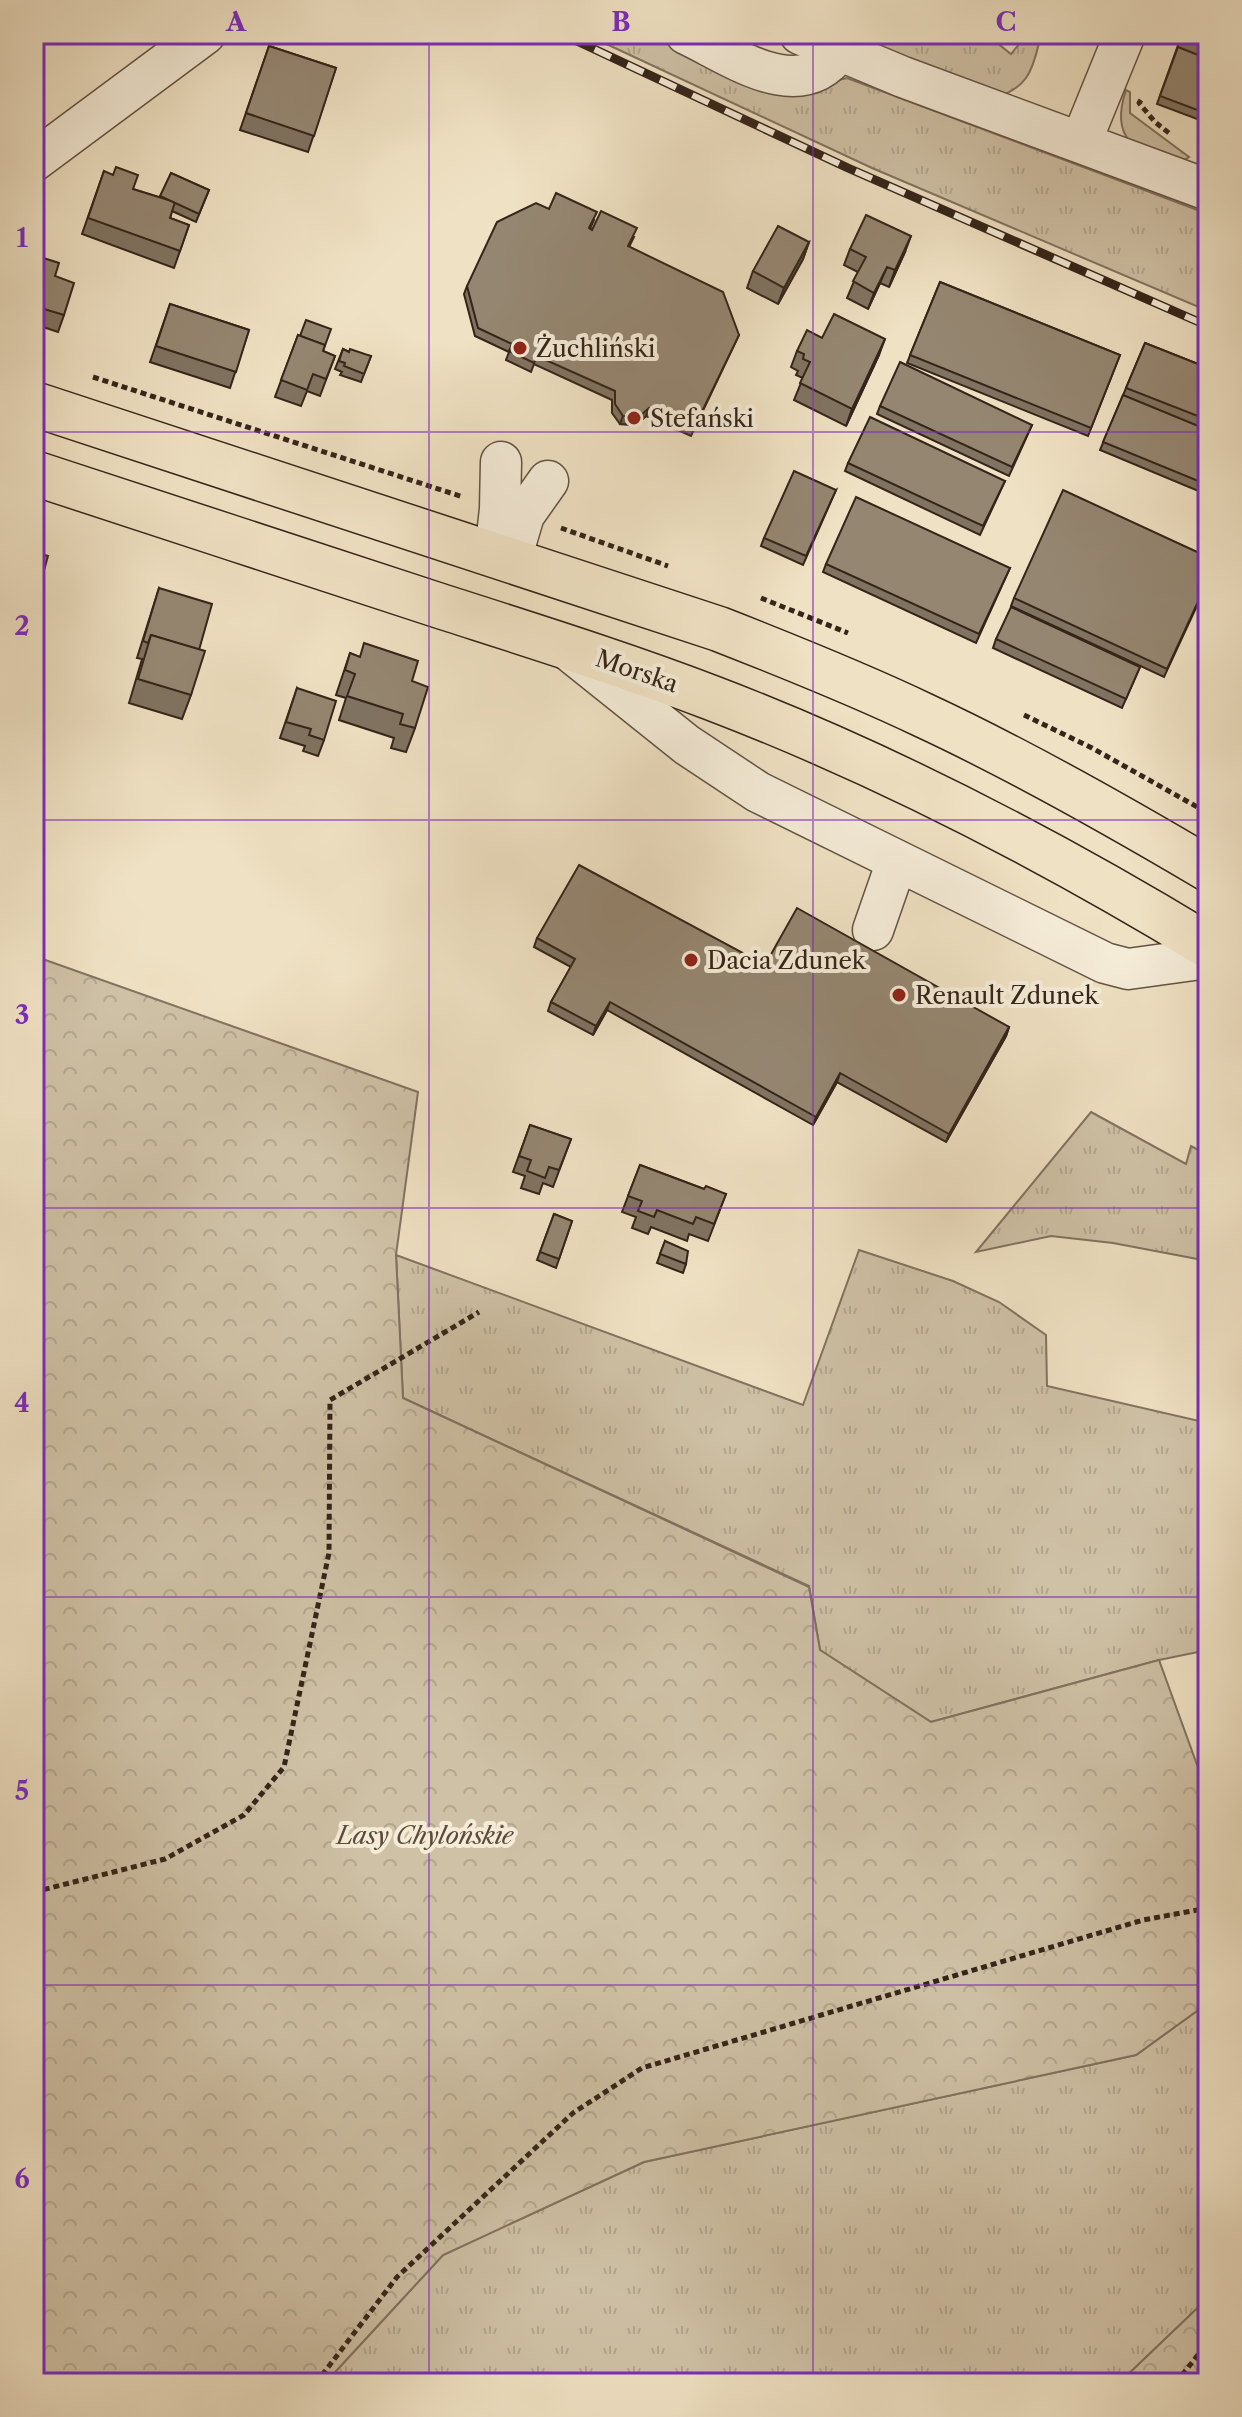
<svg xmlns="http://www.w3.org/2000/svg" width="1242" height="2417" font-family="'Libre Caslon Text',serif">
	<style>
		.grass { fill: url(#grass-tufts); stroke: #827260; stroke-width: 2 }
		.forest { fill: url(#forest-crowns); stroke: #827260; stroke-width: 2 }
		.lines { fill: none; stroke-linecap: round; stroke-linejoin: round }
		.minor-casing { stroke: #635344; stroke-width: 43 }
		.major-casing { stroke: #342419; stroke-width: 47 }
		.path { stroke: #342419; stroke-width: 5; stroke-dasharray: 6 4; stroke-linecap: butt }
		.minor { stroke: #f5ecd8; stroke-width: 40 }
		.major { stroke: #efe1c3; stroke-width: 44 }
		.rail-casing { stroke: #342419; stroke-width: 9 }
		.rail { stroke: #f5ecd8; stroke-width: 6; stroke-dasharray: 18; stroke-linecap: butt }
		.wall { fill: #807361; stroke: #342419; stroke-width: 2 }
		.shaded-wall { fill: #685e4f; stroke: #342419; stroke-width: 2 }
		.building { fill: #958671; stroke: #342419; stroke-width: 2 }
		.grid { fill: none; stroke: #7b2cbf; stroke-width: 2; stroke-opacity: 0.55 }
		.poi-dot { fill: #8f2418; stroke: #f5ecd8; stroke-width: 3 }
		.labels { text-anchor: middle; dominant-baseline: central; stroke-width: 8; stroke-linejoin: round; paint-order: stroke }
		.poi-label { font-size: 24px; fill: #342419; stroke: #f5ecd8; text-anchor: start }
		.street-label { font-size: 24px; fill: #342419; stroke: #f5ecd8 }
		.park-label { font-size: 24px; font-style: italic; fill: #5b4b3c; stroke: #f5ecd8 }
		.neatline { fill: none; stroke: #7b2cbf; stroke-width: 3 }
		.grid-label { font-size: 26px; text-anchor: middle; font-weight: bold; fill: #7b2cbf }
	</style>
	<defs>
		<pattern id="grass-tufts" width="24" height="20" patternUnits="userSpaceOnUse" patternTransform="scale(2)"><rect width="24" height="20" fill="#cfc1a6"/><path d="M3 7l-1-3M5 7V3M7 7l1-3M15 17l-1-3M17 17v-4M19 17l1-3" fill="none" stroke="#b2a68e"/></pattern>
		<pattern id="forest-crowns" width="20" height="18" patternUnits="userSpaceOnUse" patternTransform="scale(2)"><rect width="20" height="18" fill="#cfc1a6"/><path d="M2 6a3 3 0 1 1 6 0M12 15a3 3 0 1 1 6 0" fill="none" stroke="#b2a68e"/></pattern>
	</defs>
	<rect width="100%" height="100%" fill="#efe1c3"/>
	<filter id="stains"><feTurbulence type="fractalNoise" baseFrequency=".0025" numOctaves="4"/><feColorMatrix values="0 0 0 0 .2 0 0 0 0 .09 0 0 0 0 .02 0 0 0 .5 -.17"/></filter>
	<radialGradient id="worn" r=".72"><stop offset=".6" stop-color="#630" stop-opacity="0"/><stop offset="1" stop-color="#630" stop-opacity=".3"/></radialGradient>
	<g class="grass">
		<path d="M 585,34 L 656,34 L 786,92 L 847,78 L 1208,214 L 1208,311 L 872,168 Z"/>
		<path d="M 836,34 L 986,34 L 1011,54 L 1027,34 L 1034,34 L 1039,43 C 1032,73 1026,88 995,98 Z"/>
		<path d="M 1126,90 L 1130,92 L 1130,113 L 1189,157 L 1176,166 C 1136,151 1109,140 1126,90 Z"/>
		<path d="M 1091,1112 L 1186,1164 L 1191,1146 L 1208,1155 L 1208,1261 L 1113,1243 L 1051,1236 L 976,1252 Z"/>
		<path d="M 859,1250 L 953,1281 L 999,1302 L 1046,1335 L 1047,1386 L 1208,1423 L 1208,1650 L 1159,1660 L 931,1722 L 820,1650 L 809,1586 L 403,1398 L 396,1255 L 803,1405 Z"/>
		<path d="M 1208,2003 L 1208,2298 L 1119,2383 L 325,2383 L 443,2255 L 644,2162 L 1136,2055 Z"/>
	</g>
	<g class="forest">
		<path d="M 34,956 L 418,1092 L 396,1255 L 403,1398 L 809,1587 L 820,1650 L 931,1722 L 1159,1660 L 1208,1795 L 1208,2003 L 1136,2055 L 644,2162 L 443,2255 L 325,2383 L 34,2383 Z"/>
		<path d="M 1208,2298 L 1208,2383 L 1119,2383 Z"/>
	</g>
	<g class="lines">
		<defs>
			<g id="minor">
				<path d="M 686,34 C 733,56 799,106 839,51"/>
				<path d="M 800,34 L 903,77 L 1208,190"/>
				<path d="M 1081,142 L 1125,34"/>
				<path d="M 34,161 L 205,34"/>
				<path d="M 495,554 L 500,509 L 501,462"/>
				<path d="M 511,559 L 524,515 L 548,481"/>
				<path d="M 572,653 L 687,745 L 758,792 L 1105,963 L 1128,969 L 1208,958"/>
				<path d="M 873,930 L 897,861"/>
			</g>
			<g id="major">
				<path d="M 34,404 L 719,629 C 788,656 856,683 923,715 C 1020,760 1115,814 1208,869"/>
				<path d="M 34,473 C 167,517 301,560 434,604 C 527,634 621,663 712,698 C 885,764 1050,850 1208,946"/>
			</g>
		</defs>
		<use href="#minor" class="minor-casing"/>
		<use href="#major" class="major-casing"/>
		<g class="path">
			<path d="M 1141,100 L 1139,103 L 1155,122 L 1169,133"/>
			<path d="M 93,377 L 463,497"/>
			<path d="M 561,528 L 668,566"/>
			<path d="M 761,598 L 848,633"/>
			<path d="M 1024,715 L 1092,748 L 1208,813"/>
			<path d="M 34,1892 L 165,1859 L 244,1815 L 284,1767 L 329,1553 L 330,1400 L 479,1312"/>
			<path d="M 316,2383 L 397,2277 L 573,2113 L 642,2068 L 1143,1920 L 1208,1908"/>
			<path d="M 1176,2383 L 1208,2342"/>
		</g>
		<use href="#minor" class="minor"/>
		<use href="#major" class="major"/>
		<defs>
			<path id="rail" d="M 562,34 L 848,168 L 1208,326"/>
		</defs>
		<use href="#rail" class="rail-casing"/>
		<use href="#rail" class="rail"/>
	</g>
	<g class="wall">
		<path d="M 1182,34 L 1208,34 L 1208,123 L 1157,104 Z"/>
		<path d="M 269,46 L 336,68 L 308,152 L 240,130 Z"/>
		<path d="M 104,171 L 133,189 L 160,198 L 171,173 L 209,190 L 196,222 L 172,211 L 170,218 L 189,225 L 174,268 L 82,234 Z"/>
		<path d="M 549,209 L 594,220 L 590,229 L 634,237 L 629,247 L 739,335 L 691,436 L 646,416 L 636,425 L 620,424 L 612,413 L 612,400 L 534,364 L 531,372 L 506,360 L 509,352 L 475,336 L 464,294 L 467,286 Z"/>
		<path d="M 809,242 L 803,259 L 778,304 L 747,288 L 753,271 Z"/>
		<path d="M 850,249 L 905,252 L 889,287 L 880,283 L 868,309 L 847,298 L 858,272 L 844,265 Z"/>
		<path d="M 34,255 L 55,276 L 64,315 L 58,332 L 34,324 Z"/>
		<path d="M 940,282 L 1120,355 L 1088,436 L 907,363 Z"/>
		<path d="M 170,304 L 249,330 L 230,388 L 150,362 Z"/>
		<path d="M 298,335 L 323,351 L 335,356 L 320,396 L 307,391 L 301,406 L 275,397 Z"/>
		<path d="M 822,338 L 879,355 L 846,426 L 794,400 L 803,378 L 796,375 L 798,371 L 791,367 L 797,351 Z"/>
		<path d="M 1145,343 L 1208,368 L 1208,495 L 1100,450 Z"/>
		<path d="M 343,349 L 349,352 L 371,356 L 361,382 L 340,375 L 342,372 L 335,369 Z"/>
		<path d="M 880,406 L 1032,425 L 1009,476 L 877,414 Z"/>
		<path d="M 848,463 L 1005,481 L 980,535 L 845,471 Z"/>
		<path d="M 836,490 L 803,565 L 761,546 L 764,538 Z"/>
		<path d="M 1208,557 L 1208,582 L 1164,677 L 1011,606 L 1014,598 Z"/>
		<path d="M 826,564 L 1010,568 L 976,643 L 823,572 Z"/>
		<path d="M 159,588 L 199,650 L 191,695 L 182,719 L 129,703 L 142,659 L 137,658 Z"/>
		<path d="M 996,639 L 1140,667 L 1122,708 L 993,648 Z"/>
		<path d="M 350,653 L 412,681 L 415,728 L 406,752 L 391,748 L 394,738 L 339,720 L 346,698 L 336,695 Z"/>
		<path d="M 297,688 L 324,740 L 318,756 L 303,751 L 305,746 L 280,738 Z"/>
		<path d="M 537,938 L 765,965 L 1009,1027 L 1006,1036 L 946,1142 L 837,1082 L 813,1125 L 607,1010 L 593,1035 L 548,1011 L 551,1002 L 571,967 L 534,947 Z"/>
		<path d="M 530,1125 L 571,1139 L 553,1187 L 543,1183 L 539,1194 L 521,1188 L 525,1176 L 513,1172 Z"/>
		<path d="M 640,1165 L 704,1189 L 726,1194 L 708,1241 L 689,1234 L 687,1241 L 651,1227 L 648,1234 L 632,1228 L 636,1217 L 622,1212 Z"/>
		<path d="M 554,1214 L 572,1221 L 556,1268 L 537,1260 Z"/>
		<path d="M 665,1241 L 686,1264 L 683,1273 L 657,1263 Z"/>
	</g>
	<g class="shaded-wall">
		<path d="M 911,236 L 905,252 L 889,287 L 895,270 Z"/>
		<path d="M 809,242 L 803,259 L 778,304 L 784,288 Z"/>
		<path d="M 887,267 L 880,283 L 868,309 L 874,293 Z"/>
		<path d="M 885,339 L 879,355 L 846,426 L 852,409 Z"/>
		<path d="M 649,408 L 646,416 L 636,425 L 620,424 L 623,416 Z"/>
		<path d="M 610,1002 L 607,1010 L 593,1035 L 596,1026 Z"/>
		<path d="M 1009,1027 L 1006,1036 L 946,1142 L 949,1134 Z"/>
		<path d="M 840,1073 L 837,1082 L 813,1125 L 816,1117 Z"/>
	</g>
	<g class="building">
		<path d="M 269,46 L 336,68 L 314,136 L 246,113 Z"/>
		<path d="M 1178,47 L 1208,59 L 1208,114 L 1160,96 Z"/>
		<path d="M 116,167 L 138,175 L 133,189 L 175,202 L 170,218 L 189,225 L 180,251 L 88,218 L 104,171 L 113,175 Z"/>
		<path d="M 171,173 L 209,190 L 199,214 L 160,196 Z"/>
		<path d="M 556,193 L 597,212 L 589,228 L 592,230 L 601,211 L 637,228 L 628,246 L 723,292 L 739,335 L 694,428 L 649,408 L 639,417 L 623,416 L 615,404 L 615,391 L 537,356 L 534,363 L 509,351 L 512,344 L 478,328 L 467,286 L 497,222 L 536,203 L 549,209 Z"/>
		<path d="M 866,215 L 911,236 L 895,270 L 887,267 L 874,293 L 853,281 L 866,257 L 850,249 Z"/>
		<path d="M 778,226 L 809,242 L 784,288 L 753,271 Z"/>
		<path d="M 34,255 L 59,263 L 55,276 L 74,283 L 64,315 L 34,306 Z"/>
		<path d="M 940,282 L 1120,355 L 1091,428 L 910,355 Z"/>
		<path d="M 170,304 L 249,330 L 236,372 L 156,346 Z"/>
		<path d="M 834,314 L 885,339 L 852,409 L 800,383 L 810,362 L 803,359 L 804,354 L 797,351 L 807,330 L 822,338 Z"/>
		<path d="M 306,320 L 331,329 L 323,351 L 325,345 L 300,336 Z"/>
		<path d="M 298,335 L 325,345 L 323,351 L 335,356 L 326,379 L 313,374 L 307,390 L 281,380 Z"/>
		<path d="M 1145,343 L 1208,368 L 1208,420 L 1126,388 Z"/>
		<path d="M 343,349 L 349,352 L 350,349 L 371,356 L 364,374 L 344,366 L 345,363 L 339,361 Z"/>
		<path d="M 900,362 L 1032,425 L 1012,467 L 880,406 Z"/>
		<path d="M 1123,395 L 1208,430 L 1208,485 L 1103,442 Z"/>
		<path d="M 870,417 L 1005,481 L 983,526 L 848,463 Z"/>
		<path d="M 794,471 L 836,490 L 806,556 L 764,538 Z"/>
		<path d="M 1063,490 L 1208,557 L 1208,580 L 1167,669 L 1014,598 Z"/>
		<path d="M 856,497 L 1010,568 L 979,634 L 826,564 Z"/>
		<path d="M 34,552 L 48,556 L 36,599 L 34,598 Z"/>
		<path d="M 159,588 L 212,604 L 199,650 L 151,635 L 148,643 L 143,641 Z"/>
		<path d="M 1011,607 L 1140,667 L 1126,699 L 996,639 Z"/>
		<path d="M 151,635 L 205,651 L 191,695 L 138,679 Z"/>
		<path d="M 364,643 L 418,661 L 412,681 L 428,687 L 415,728 L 400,724 L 403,714 L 347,696 L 355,674 L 345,670 L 350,653 L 360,657 Z"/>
		<path d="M 297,688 L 336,701 L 324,740 L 309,735 L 311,729 L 286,722 Z"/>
		<path d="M 579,865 L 765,965 L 797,908 L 1009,1027 L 949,1134 L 840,1073 L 816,1117 L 610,1002 L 596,1026 L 551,1002 L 575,959 L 537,938 Z"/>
		<path d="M 530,1125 L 571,1139 L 559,1170 L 549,1167 L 545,1178 L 527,1171 L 531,1160 L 519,1156 Z"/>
		<path d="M 640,1165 L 704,1189 L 706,1186 L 726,1194 L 714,1224 L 696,1217 L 693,1224 L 657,1210 L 654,1217 L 638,1211 L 642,1201 L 628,1196 Z"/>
		<path d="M 554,1214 L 572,1221 L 559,1259 L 540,1252 Z"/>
		<path d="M 665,1241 L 688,1251 L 686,1264 L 660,1254 Z"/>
	</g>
	<path class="grid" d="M 429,34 L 429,2383M 813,34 L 813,2383M 34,432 L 1208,432M 34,820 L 1208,820M 34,1208 L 1208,1208M 34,1597 L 1208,1597M 34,1985 L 1208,1985"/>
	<g class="poi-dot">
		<circle cx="520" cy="348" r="8"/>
		<circle cx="634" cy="418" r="8"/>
		<circle cx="691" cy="960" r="8"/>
		<circle cx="899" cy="995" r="8"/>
	</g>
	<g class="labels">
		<g class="poi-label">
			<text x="536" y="348">Żuchliński</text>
			<text x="650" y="418">Stefański</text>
			<text x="707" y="960">Dacia Zdunek</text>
			<text x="915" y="995">Renault Zdunek</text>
		</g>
		<g class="street-label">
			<text transform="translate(637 671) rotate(19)">Morska</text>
		</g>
		<g class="park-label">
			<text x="425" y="1835">Lasy Chylońskie</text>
		</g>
	</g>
	<rect width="1242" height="2417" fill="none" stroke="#efe1c3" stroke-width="88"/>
	<rect x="44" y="44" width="1154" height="2329" class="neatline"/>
	<g class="grid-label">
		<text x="236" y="31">A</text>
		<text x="621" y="31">B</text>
		<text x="1006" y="31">C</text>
		<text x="22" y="247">1</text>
		<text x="22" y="635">2</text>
		<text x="22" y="1024">3</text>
		<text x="22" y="1412">4</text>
		<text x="22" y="1800">5</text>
		<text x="22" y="2188">6</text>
	</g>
	<rect width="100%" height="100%" filter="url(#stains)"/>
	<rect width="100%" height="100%" fill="url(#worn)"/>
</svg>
